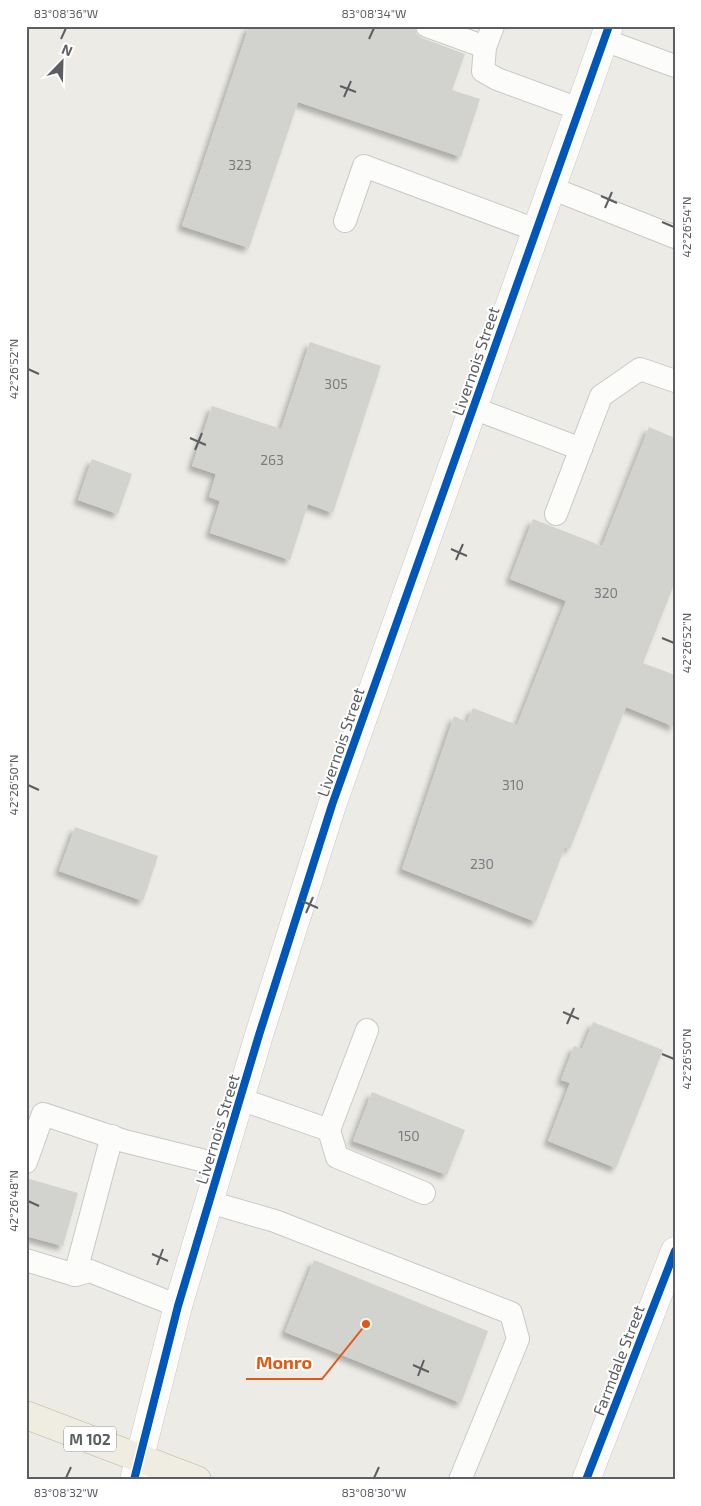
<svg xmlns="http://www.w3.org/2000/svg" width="701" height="1506" font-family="'Exo 2',sans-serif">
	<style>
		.building { fill: #d2d2cf; filter: url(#shadow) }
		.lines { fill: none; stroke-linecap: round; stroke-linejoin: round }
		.lane-casing { stroke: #c8c9c8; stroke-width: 24 }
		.street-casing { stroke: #c8c9c8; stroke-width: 29 }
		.secondary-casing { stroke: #c9c8c7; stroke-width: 29 }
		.highway-casing { stroke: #c2b894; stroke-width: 29 }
		.lane { stroke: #fcfcfb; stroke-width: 22 }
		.street { stroke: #fcfcfb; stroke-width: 28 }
		.secondary { stroke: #fcfcfb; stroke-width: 28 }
		.highway { stroke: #efede2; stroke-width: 28 }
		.cycleway-casing { stroke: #fff; stroke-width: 11 }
		.cycleway { stroke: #0057b8; stroke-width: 8 }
		.ticks { fill: none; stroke: #5c5e64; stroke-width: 2 }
		.labels { text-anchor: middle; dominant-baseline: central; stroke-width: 4; stroke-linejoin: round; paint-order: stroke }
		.number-label { font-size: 14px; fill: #7b7c80 }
		.shield { fill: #fff; stroke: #8d8e92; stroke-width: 1 }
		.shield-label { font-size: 15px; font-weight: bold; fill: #5c5e64 }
		.street-label { font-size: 16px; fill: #5c5e64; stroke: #fff }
		.leader { fill: none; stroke: #e15910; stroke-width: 2 }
		.callout-dot { fill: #e15910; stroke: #fff; stroke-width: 2 }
		.callout-label { font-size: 18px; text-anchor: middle; font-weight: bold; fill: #e15910; stroke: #fff; stroke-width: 4; stroke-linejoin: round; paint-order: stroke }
		.neatline { fill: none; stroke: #5c5e64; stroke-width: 2 }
		.ticks-label { font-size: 12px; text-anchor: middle; fill: #5c5e64 }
	</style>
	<defs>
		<filter id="shadow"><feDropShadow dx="-4.5" dy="4.5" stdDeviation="2.5" flood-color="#0004"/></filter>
	</defs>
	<rect width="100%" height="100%" fill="#ecebe6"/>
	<g class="building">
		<path d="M 249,26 L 414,26 L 417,34 L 422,38 L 465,54 L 452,90 L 480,99 L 461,157 L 298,102 L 249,248 L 182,226 Z"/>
		<path d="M 310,342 L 381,366 L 333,513 L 308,504 L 290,560 L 210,533 L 220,501 L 209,497 L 216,474 L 192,466 L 212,406 L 281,429 Z"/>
		<path d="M 649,427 L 675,438 L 675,582 L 643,663 L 675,675 L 675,727 L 626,707 L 570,849 L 565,847 L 536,922 L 402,869 L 454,716 L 467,722 L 473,708 L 517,725 L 566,601 L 510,579 L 533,519 L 602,546 Z"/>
		<path d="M 92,459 L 132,474 L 118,514 L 78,500 Z"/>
		<path d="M 75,827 L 158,856 L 143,901 L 59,871 Z"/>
		<path d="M 593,1022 L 663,1050 L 616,1168 L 548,1141 L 570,1083 L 561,1080 L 574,1046 L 582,1049 Z"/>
		<path d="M 372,1092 L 465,1130 L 447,1175 L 353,1141 Z"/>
		<path d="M 26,1178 L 78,1193 L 63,1246 L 26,1236 Z"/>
		<path d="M 314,1260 L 488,1331 L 461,1403 L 285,1332 Z"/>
	</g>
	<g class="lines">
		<defs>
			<g id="lane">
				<path d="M 427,26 L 485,47"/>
				<path d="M 493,26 L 485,47 L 483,71 L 497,79 L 579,109"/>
				<path d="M 604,40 L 675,66"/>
				<path d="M 551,188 L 675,237"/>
				<path d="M 345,221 L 364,166 L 536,230"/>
				<path d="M 473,408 L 581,449"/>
				<path d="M 556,514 L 601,396 L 640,369 L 675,381"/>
				<path d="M 240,1099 L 329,1130 L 337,1157 L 424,1193"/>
				<path d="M 329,1130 L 367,1030"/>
				<path d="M 26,1162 L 43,1114 L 124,1141 L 221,1165"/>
				<path d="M 209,1202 L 275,1221 L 511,1313 L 518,1339 L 460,1480"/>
				<path d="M 26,1260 L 75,1275 L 90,1271 L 178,1306"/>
				<path d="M 75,1275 L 112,1136"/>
			</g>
			<path id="street" d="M 586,1480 L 675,1251"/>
			<path id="secondary" d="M 134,1480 L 178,1306 L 259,1035 L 332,805 L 609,26"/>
			<path id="highway" d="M 26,1415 L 197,1480"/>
		</defs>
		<use href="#lane" class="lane-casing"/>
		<use href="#street" class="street-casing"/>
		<use href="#secondary" class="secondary-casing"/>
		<use href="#highway" class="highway-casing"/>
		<use href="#lane" class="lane"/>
		<use href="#street" class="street"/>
		<use href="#secondary" class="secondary"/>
		<use href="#highway" class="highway"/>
		<defs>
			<g id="cycleway">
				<path d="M 134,1480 L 178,1306 L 259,1035 L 332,805 L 609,26"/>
				<path d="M 586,1480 L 675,1251"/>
			</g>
		</defs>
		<use href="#cycleway" class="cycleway-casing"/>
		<use href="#cycleway" class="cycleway"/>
	</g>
	<path class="ticks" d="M 61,39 L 66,28M 369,39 L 374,28M 340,86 L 356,92M 344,97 L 351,81M 601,196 L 617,203M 605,208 L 612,192M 662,222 L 674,227M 28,369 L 39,374M 190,438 L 206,445M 195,450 L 202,433M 451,549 L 467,556M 456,560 L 463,544M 662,638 L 674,643M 28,785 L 39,790M 302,901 L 318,908M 306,913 L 313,897M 563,1012 L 579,1019M 567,1024 L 574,1008M 662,1054 L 674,1059M 28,1201 L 39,1206M 152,1254 L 168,1261M 157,1265 L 163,1249M 413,1365 L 429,1372M 418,1376 L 424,1360M 66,1478 L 71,1467M 374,1478 L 379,1467"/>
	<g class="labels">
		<g class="number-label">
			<text x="240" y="164">323</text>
			<text x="336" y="383">305</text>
			<text x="272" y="459">263</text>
			<text x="606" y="592">320</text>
			<text x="513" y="784">310</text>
			<text x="482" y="863">230</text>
			<text x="409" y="1135">150</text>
		</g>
		<rect class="shield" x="64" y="1426.5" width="52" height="25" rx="4"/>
		<g class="shield-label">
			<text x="90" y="1439">M 102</text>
		</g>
		<g class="street-label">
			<text transform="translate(475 361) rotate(-71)">Livernois Street</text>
			<text transform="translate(340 742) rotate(-71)">Livernois Street</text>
			<text transform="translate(217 1129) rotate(-73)">Livernois Street</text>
			<text transform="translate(618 1360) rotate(-69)">Farmdale Street</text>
		</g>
	</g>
	<path class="leader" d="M366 1324L322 1379H246"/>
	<circle class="callout-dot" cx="366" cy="1324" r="5"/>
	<g class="callout-label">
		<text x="284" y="1369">Monro</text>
	</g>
	<rect width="701" height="1506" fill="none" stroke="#ffffff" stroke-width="55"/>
	<g transform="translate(62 62) rotate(23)" stroke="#ffffff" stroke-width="4" paint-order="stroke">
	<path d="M0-4L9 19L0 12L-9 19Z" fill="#5c5e64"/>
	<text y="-8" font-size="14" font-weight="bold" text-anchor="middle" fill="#5c5e64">N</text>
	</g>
	<rect x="28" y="28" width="646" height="1450" class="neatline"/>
	<g class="ticks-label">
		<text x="66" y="18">83°08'36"W</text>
		<text x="374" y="18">83°08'34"W</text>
		<text transform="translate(687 227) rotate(-90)" y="4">42°26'54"N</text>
		<text transform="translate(14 369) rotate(-90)" y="4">42°26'52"N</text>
		<text transform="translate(687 643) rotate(-90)" y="4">42°26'52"N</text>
		<text transform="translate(14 785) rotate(-90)" y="4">42°26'50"N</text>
		<text transform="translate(687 1059) rotate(-90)" y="4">42°26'50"N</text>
		<text transform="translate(14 1201) rotate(-90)" y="4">42°26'48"N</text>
		<text x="66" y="1497">83°08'32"W</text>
		<text x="374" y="1497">83°08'30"W</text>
	</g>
</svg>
